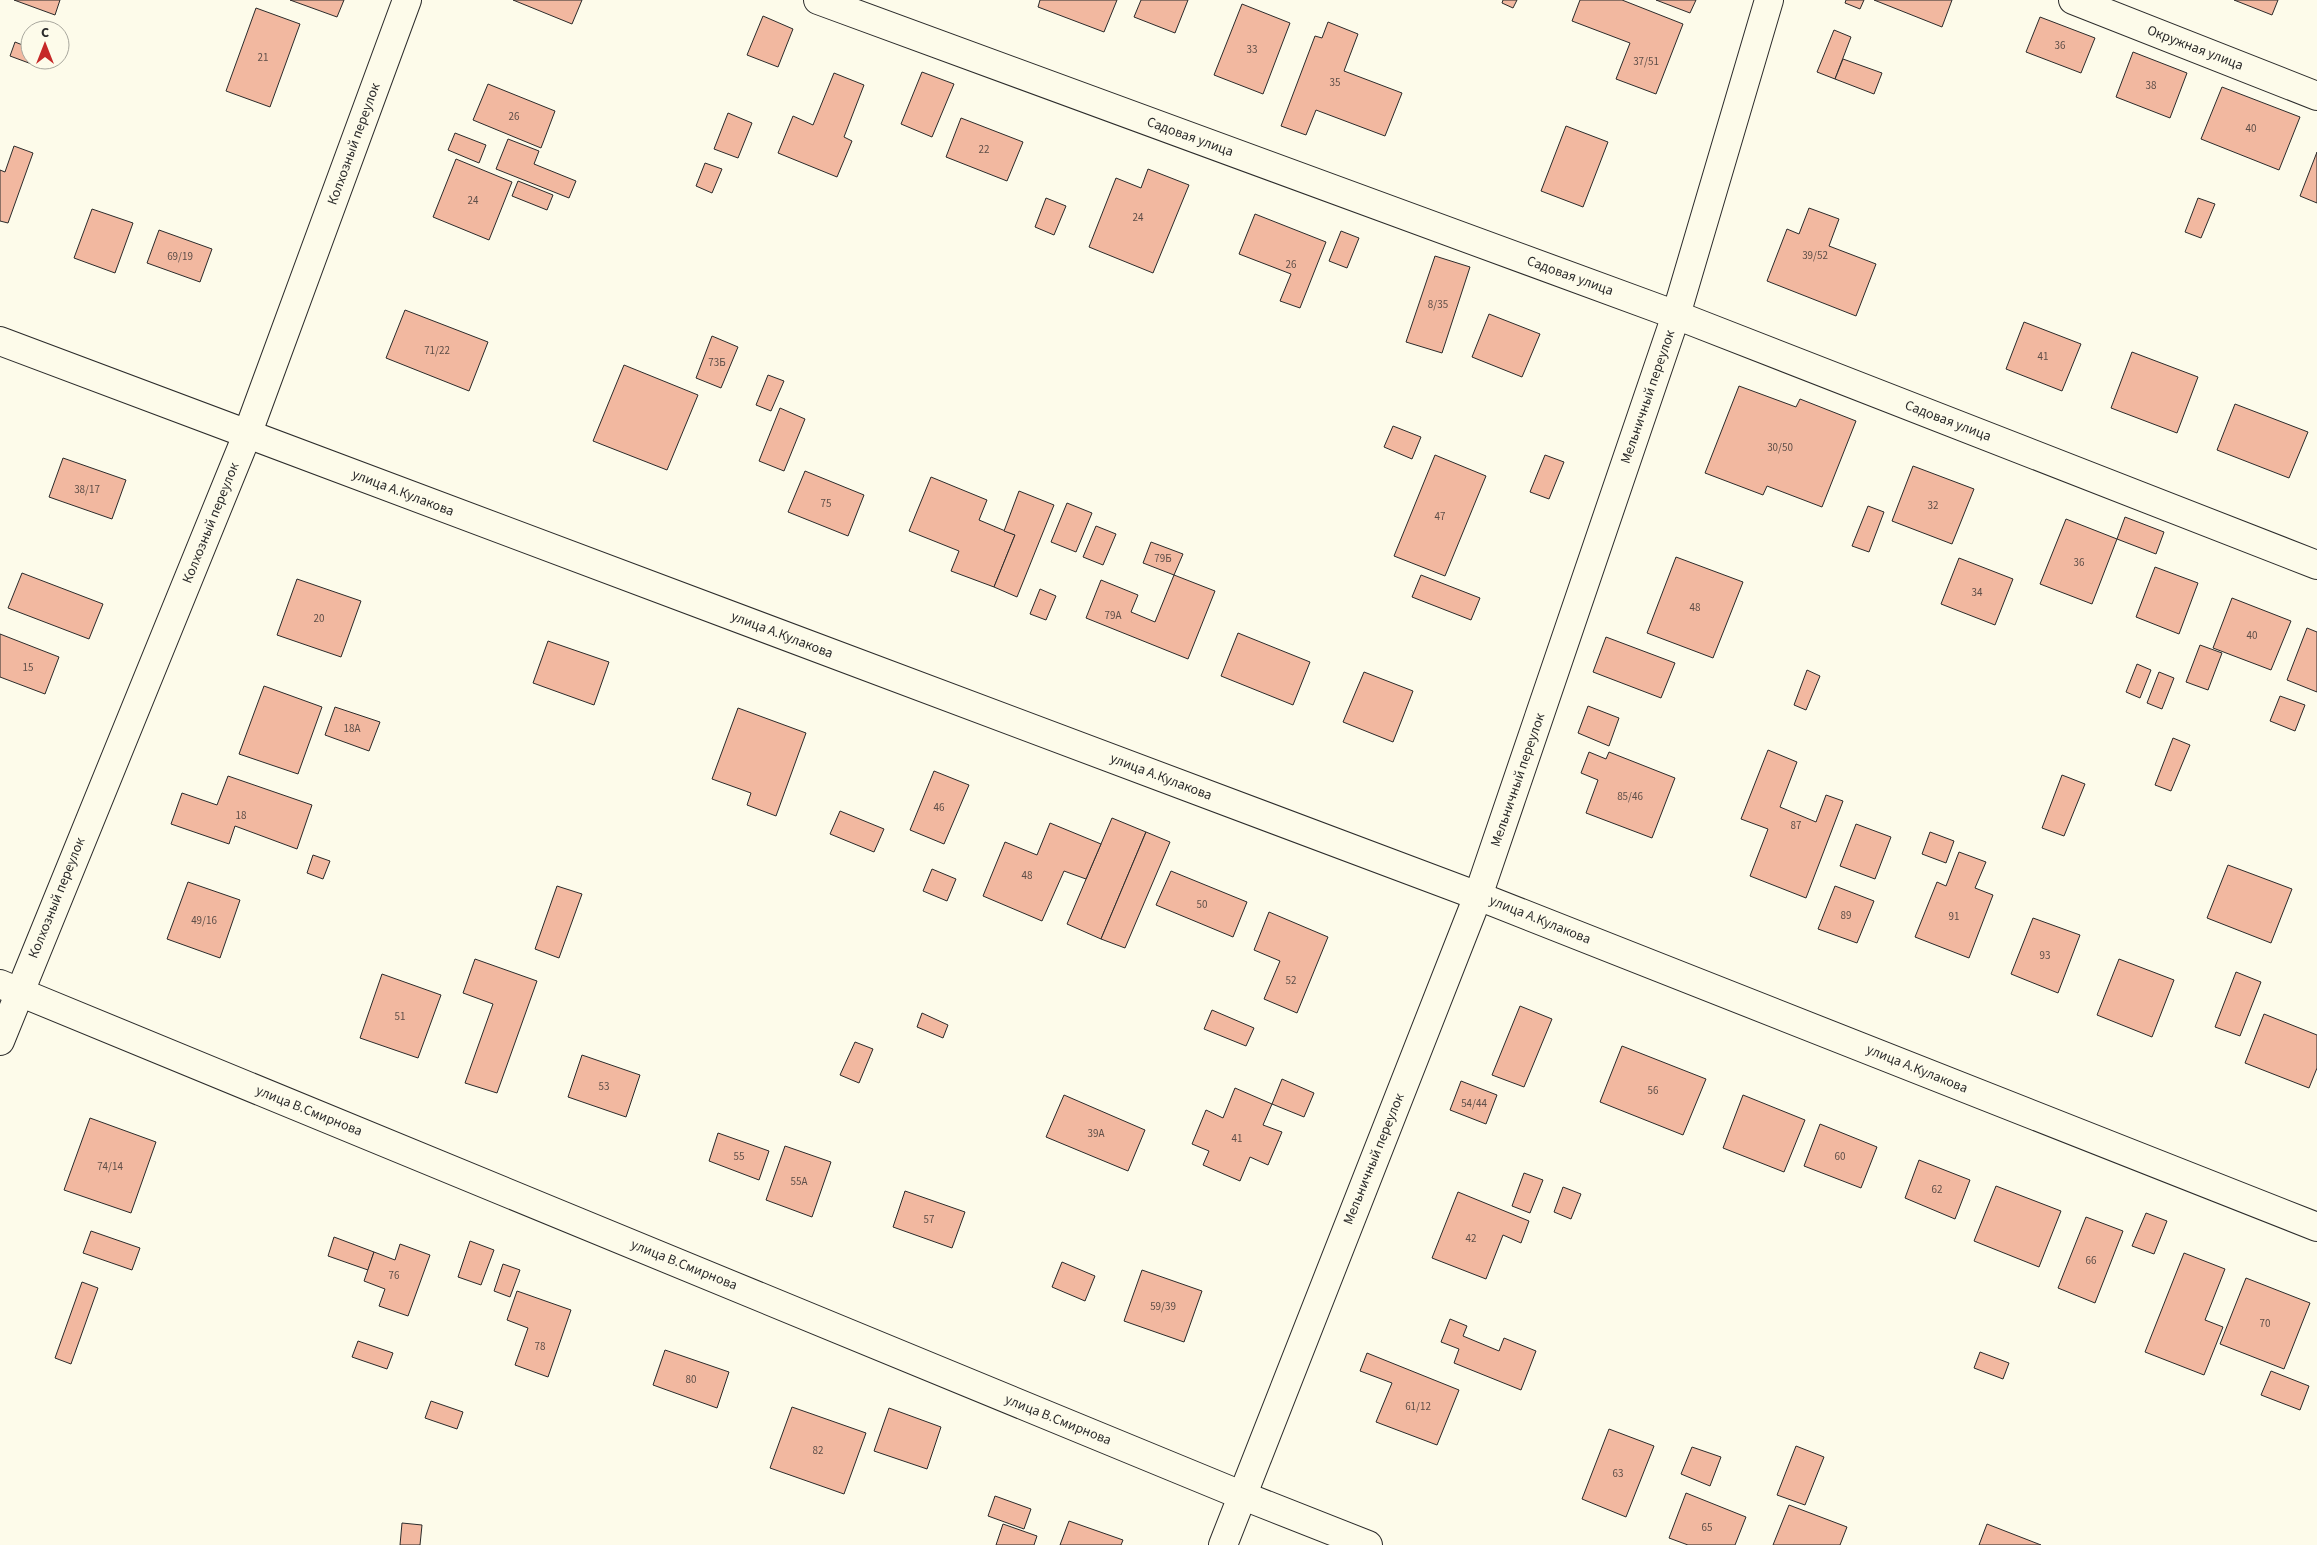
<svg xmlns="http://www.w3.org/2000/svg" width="2317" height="1545" font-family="'Source Sans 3',sans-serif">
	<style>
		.building { fill: #f2b8a0; stroke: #2b2b2b }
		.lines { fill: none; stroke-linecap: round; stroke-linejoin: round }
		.minor-casing { stroke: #2b2b2b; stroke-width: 30 }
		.minor { stroke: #fdfbea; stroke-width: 28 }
		.labels { text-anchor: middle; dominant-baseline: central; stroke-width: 4; stroke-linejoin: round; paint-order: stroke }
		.number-label { font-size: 11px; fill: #5d4e48 }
		.street-label { font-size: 14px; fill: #2b2b2b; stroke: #fdfbea }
	</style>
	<rect width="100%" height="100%" fill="#fdfbea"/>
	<g class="building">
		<path d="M 14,0 L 60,0 L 55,15 Z"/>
		<path d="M 290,0 L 344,0 L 337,17 Z"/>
		<path d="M 513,0 L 582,0 L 572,24 Z"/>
		<path d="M 1040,0 L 1117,0 L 1104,32 L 1038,7 Z"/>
		<path d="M 1141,0 L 1188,0 L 1175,33 L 1134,17 Z"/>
		<path d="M 1503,0 L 1517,0 L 1513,8 L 1502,3 Z"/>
		<path d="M 1580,0 L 1622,0 L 1683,24 L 1656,94 L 1616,79 L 1630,43 L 1572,21 Z"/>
		<path d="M 1656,0 L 1696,0 L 1690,13 Z"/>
		<path d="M 1846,0 L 1864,0 L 1860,9 L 1845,3 Z"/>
		<path d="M 1874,0 L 1952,0 L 1942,27 Z"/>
		<path d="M 2234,0 L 2278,0 L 2272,15 Z"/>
		<path d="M 1242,4 L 1290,23 L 1263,94 L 1214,75 Z"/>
		<path d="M 256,8 L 300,24 L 270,107 L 226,91 Z"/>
		<path d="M 763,16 L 793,29 L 778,67 L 747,55 Z"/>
		<path d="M 2040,17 L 2095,38 L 2081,73 L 2026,52 Z"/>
		<path d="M 1328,22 L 1358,34 L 1344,71 L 1402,93 L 1385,136 L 1316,110 L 1306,135 L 1281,126 L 1315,36 L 1322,38 Z"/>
		<path d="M 1834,30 L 1851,37 L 1835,79 L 1817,72 Z"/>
		<path d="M 15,42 L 30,48 L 30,60 L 40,60 L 37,66 L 10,56 Z"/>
		<path d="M 2133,52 L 2187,73 L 2170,118 L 2116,97 Z"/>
		<path d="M 1843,59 L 1882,73 L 1874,94 L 1835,79 Z"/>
		<path d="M 922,72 L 954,84 L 932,137 L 901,124 Z"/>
		<path d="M 834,73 L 864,85 L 844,137 L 852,141 L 837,177 L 778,153 L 793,116 L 813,125 Z"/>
		<path d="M 488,84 L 555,111 L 541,148 L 473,120 Z"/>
		<path d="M 2222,87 L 2300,117 L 2279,170 L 2201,139 Z"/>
		<path d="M 728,113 L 752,123 L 738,158 L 714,149 Z"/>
		<path d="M 961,118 L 1023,142 L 1007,181 L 946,157 Z"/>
		<path d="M 1566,126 L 1608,142 L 1583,207 L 1541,191 Z"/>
		<path d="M 455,133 L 486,145 L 479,163 L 448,150 Z"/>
		<path d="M 508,139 L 539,151 L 534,164 L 576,181 L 569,198 L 496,169 Z"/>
		<path d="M 14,146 L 33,153 L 8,223 L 0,221 L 0,170 L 5,172 Z"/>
		<path d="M 2317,152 L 2317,203 L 2300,196 Z"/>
		<path d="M 456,159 L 512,182 L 489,240 L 433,217 Z"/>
		<path d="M 705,163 L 722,169 L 712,193 L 696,186 Z"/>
		<path d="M 1148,169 L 1189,185 L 1153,273 L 1089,247 L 1116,178 L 1141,188 Z"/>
		<path d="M 518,181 L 553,195 L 547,210 L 512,196 Z"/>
		<path d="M 1046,198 L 1066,206 L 1054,235 L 1035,227 Z"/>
		<path d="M 2198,198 L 2215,204 L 2201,238 L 2185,232 Z"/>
		<path d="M 1809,208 L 1839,219 L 1829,246 L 1876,264 L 1856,316 L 1767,281 L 1787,229 L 1799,234 Z"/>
		<path d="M 92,209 L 133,223 L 115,273 L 74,258 Z"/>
		<path d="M 1255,214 L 1326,242 L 1300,308 L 1280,301 L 1291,274 L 1239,254 Z"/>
		<path d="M 159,230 L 212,249 L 200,282 L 147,263 Z"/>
		<path d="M 1341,231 L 1359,238 L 1347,268 L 1329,261 Z"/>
		<path d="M 1435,256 L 1470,267 L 1442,353 L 1406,342 Z"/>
		<path d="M 405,310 L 488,342 L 469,391 L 386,358 Z"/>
		<path d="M 1489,314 L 1540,334 L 1522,377 L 1472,357 Z"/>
		<path d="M 2024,322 L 2081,344 L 2062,391 L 2006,369 Z"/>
		<path d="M 712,336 L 738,347 L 721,388 L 696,378 Z"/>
		<path d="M 2132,352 L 2198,377 L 2177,433 L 2111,408 Z"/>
		<path d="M 624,365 L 698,395 L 667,470 L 593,441 Z"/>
		<path d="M 768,375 L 784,381 L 771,411 L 756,405 Z"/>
		<path d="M 1739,386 L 1796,407 L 1800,399 L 1856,421 L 1822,507 L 1767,486 L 1763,495 L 1705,473 Z"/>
		<path d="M 2235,404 L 2308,432 L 2289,478 L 2217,450 Z"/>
		<path d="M 780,408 L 805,419 L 784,471 L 759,461 Z"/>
		<path d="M 1393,426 L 1421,437 L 1412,459 L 1384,447 Z"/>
		<path d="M 1435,455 L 1486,476 L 1445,576 L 1394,556 Z"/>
		<path d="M 1545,455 L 1564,462 L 1549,499 L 1530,492 Z"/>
		<path d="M 63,458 L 126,480 L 112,519 L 49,497 Z"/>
		<path d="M 1913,466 L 1974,489 L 1952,544 L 1892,521 Z"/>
		<path d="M 805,471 L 864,495 L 848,536 L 788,512 Z"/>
		<path d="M 931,477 L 987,500 L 979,520 L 1015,535 L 994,587 L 951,571 L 959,551 L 909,531 Z"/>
		<path d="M 1019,491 L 1054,505 L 1017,597 L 994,587 L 1015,535 L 1004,531 Z"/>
		<path d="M 1067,503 L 1092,513 L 1076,552 L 1051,542 Z"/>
		<path d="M 1868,506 L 1884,512 L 1869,552 L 1852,546 Z"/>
		<path d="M 2125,517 L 2164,532 L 2156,554 L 2117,539 Z"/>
		<path d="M 2066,519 L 2117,539 L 2092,604 L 2040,584 Z"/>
		<path d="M 1096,526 L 1116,534 L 1103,565 L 1083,557 Z"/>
		<path d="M 1151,542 L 1183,554 L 1174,575 L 1143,563 Z"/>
		<path d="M 1676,557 L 1743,582 L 1713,658 L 1647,633 Z"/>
		<path d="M 1959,558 L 2013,579 L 1995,625 L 1941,604 Z"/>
		<path d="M 2155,567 L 2198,583 L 2179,634 L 2136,617 Z"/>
		<path d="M 22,573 L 103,604 L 89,639 L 8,608 Z"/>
		<path d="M 1174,575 L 1215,591 L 1188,659 L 1086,618 L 1101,580 L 1138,595 L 1131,612 L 1155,622 Z"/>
		<path d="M 1421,575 L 1480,598 L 1471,620 L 1412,597 Z"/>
		<path d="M 297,579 L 361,601 L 341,657 L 277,635 Z"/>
		<path d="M 1040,589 L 1056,596 L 1046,620 L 1030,614 Z"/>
		<path d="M 2232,598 L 2291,621 L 2271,670 L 2213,648 Z"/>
		<path d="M 2307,628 L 2317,632 L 2317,692 L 2287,680 Z"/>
		<path d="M 1238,633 L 1310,662 L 1293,705 L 1221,676 Z"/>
		<path d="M 0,634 L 59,657 L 45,694 L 0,677 Z"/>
		<path d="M 1606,637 L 1675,663 L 1661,698 L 1593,672 Z"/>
		<path d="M 548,641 L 609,662 L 594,705 L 533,683 Z"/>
		<path d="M 2200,645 L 2222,653 L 2208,690 L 2186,682 Z"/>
		<path d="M 2137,664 L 2151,670 L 2140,698 L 2126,692 Z"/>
		<path d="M 1807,670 L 1820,676 L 1806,710 L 1794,705 Z"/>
		<path d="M 1364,672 L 1413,691 L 1393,742 L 1343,722 Z"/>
		<path d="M 2159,672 L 2174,678 L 2162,709 L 2147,703 Z"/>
		<path d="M 264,686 L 322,707 L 298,774 L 239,754 Z"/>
		<path d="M 2280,696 L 2305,705 L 2295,731 L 2270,721 Z"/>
		<path d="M 1588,706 L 1619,718 L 1609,746 L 1578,733 Z"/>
		<path d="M 335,707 L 380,722 L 369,751 L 325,735 Z"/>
		<path d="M 738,708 L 806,733 L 776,816 L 747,805 L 751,793 L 712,779 Z"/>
		<path d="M 2173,738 L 2190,745 L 2171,791 L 2155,785 Z"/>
		<path d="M 1768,750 L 1797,762 L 1780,807 L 1816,822 L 1826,795 L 1843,801 L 1806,898 L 1750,876 L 1768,829 L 1741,819 Z"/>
		<path d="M 1589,752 L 1606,759 L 1609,752 L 1675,778 L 1652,838 L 1586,813 L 1598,780 L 1581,773 Z"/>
		<path d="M 934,771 L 969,785 L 944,844 L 910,830 Z"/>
		<path d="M 2062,775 L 2085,784 L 2064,836 L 2042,828 Z"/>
		<path d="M 228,776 L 312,805 L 297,849 L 235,826 L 229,844 L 171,824 L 182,793 L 217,805 Z"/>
		<path d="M 840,811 L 884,829 L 874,852 L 830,834 Z"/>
		<path d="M 1112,818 L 1146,832 L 1101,939 L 1067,924 Z"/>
		<path d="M 1050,823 L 1101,844 L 1086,879 L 1064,871 L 1042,921 L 983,896 L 1005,842 L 1037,855 Z"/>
		<path d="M 1856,824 L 1891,837 L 1875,879 L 1840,866 Z"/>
		<path d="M 1146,832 L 1170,842 L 1125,948 L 1101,939 Z"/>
		<path d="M 1930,832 L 1954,841 L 1946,863 L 1922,854 Z"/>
		<path d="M 1959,852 L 1986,862 L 1975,888 L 1993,895 L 1969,958 L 1915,937 L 1937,882 L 1946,886 Z"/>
		<path d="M 313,855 L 330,861 L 323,879 L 307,873 Z"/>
		<path d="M 2228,865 L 2292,889 L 2271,943 L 2207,918 Z"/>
		<path d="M 932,869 L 956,879 L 947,901 L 923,891 Z"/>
		<path d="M 1171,871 L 1247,902 L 1233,937 L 1156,905 Z"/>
		<path d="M 188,882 L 240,900 L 220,958 L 167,939 Z"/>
		<path d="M 557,886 L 582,894 L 559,958 L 535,949 Z"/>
		<path d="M 1835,886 L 1874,901 L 1857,943 L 1818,929 Z"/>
		<path d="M 1269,912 L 1328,937 L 1297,1013 L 1264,999 L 1280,961 L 1254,950 Z"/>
		<path d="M 2033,918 L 2080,935 L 2058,993 L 2011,974 Z"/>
		<path d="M 475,959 L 537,981 L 497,1093 L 465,1083 L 493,1004 L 463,993 Z"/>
		<path d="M 2119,959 L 2174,980 L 2152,1037 L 2097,1015 Z"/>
		<path d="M 2236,972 L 2261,982 L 2240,1036 L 2215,1027 Z"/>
		<path d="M 382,974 L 441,995 L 418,1058 L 360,1038 Z"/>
		<path d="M 1520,1006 L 1552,1019 L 1524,1087 L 1492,1075 Z"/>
		<path d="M 1212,1010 L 1254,1028 L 1246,1046 L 1204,1029 Z"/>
		<path d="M 922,1013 L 948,1025 L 943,1038 L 917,1027 Z"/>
		<path d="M 2264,1014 L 2317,1035 L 2317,1068 L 2309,1088 L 2245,1063 Z"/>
		<path d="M 855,1042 L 873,1049 L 859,1083 L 840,1075 Z"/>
		<path d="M 1622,1046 L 1706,1079 L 1683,1135 L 1600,1102 Z"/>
		<path d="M 582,1055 L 640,1075 L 626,1117 L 568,1097 Z"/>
		<path d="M 1282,1079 L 1314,1093 L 1304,1117 L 1272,1104 Z"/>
		<path d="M 1461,1081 L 1497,1095 L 1486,1124 L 1450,1110 Z"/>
		<path d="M 1235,1088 L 1272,1104 L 1263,1125 L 1282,1132 L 1268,1165 L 1250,1157 L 1240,1181 L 1203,1165 L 1209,1151 L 1192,1144 L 1206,1110 L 1223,1118 Z"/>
		<path d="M 1064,1095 L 1145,1130 L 1128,1171 L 1046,1137 Z"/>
		<path d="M 1743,1095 L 1805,1120 L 1784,1172 L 1723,1148 Z"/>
		<path d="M 90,1118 L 156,1142 L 131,1213 L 64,1190 Z"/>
		<path d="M 1820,1124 L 1877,1147 L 1861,1188 L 1804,1166 Z"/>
		<path d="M 718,1133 L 769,1151 L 759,1180 L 709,1161 Z"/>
		<path d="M 785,1146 L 831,1162 L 812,1217 L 766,1200 Z"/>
		<path d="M 1919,1160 L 1970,1180 L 1955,1219 L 1905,1198 Z"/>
		<path d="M 1524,1173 L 1543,1180 L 1530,1213 L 1512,1206 Z"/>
		<path d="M 1996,1186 L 2061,1211 L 2039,1267 L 1974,1241 Z"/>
		<path d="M 1563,1187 L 1581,1194 L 1571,1219 L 1554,1212 Z"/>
		<path d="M 905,1191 L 965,1212 L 952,1248 L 893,1227 Z"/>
		<path d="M 1458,1192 L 1529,1221 L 1521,1243 L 1503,1235 L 1486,1279 L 1432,1258 Z"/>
		<path d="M 2146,1213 L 2167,1221 L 2154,1254 L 2132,1246 Z"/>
		<path d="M 2086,1217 L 2123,1231 L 2095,1303 L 2058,1288 Z"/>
		<path d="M 91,1231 L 140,1248 L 132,1270 L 83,1253 Z"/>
		<path d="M 334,1237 L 374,1252 L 368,1270 L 328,1256 Z"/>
		<path d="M 470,1241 L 494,1250 L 481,1285 L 458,1277 Z"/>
		<path d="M 400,1244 L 430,1255 L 408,1316 L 379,1306 L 385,1289 L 364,1281 L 374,1252 L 395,1260 Z"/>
		<path d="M 2184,1253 L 2225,1269 L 2205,1320 L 2223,1327 L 2204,1375 L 2145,1352 Z"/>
		<path d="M 1062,1262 L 1095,1276 L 1085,1301 L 1052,1287 Z"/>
		<path d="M 503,1264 L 520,1270 L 510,1297 L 494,1291 Z"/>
		<path d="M 1142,1270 L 1202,1291 L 1184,1342 L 1124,1321 Z"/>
		<path d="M 2246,1278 L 2310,1303 L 2284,1369 L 2220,1344 Z"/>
		<path d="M 82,1282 L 98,1288 L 71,1364 L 55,1358 Z"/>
		<path d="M 517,1291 L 571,1310 L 548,1377 L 515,1365 L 528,1328 L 507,1320 Z"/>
		<path d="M 1450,1319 L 1467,1326 L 1463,1336 L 1499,1351 L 1504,1338 L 1536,1351 L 1521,1390 L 1454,1363 L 1459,1349 L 1441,1342 Z"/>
		<path d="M 358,1341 L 393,1353 L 387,1369 L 352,1357 Z"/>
		<path d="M 665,1350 L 729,1372 L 717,1408 L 653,1385 Z"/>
		<path d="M 1980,1352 L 2009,1363 L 2003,1379 L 1974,1368 Z"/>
		<path d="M 1367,1353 L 1459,1390 L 1437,1445 L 1376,1422 L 1392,1383 L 1360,1371 Z"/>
		<path d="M 2271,1371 L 2309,1386 L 2300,1410 L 2261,1395 Z"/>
		<path d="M 431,1401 L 463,1412 L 457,1429 L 425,1418 Z"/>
		<path d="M 792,1407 L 866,1433 L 844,1494 L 770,1468 Z"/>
		<path d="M 889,1408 L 941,1427 L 927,1469 L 874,1451 Z"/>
		<path d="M 1609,1429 L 1654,1446 L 1626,1517 L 1582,1499 Z"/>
		<path d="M 1796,1446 L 1824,1457 L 1805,1505 L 1777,1495 Z"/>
		<path d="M 1692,1447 L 1721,1457 L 1710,1486 L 1681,1474 Z"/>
		<path d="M 1686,1493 L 1746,1517 L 1735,1545 L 1688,1545 L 1669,1538 Z"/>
		<path d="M 995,1496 L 1031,1509 L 1024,1529 L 988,1516 Z"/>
		<path d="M 1789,1505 L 1847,1527 L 1840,1545 L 1773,1545 Z"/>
		<path d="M 1069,1521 L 1123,1540 L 1121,1545 L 1060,1545 Z"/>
		<path d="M 402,1523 L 422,1525 L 420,1545 L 400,1545 Z"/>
		<path d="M 1003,1524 L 1037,1536 L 1034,1545 L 996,1545 Z"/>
		<path d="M 1987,1524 L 2041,1545 L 1979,1545 Z"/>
	</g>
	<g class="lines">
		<defs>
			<g id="minor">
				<path d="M 818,0 L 1676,315 L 2317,565"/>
				<path d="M 2073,0 L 2317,96"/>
				<path d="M 0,341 L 1478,896 L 2317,1227"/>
				<path d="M 0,984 L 1241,1495 L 1368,1545"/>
				<path d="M 0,1041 L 247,435 L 407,0"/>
				<path d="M 1223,1545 L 1478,896 L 1676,315 L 1769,0"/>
			</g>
		</defs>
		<use href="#minor" class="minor-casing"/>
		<use href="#minor" class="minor"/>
	</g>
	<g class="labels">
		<g class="number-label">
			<text x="2060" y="45">36</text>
			<text x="1252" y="49">33</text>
			<text x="263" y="57">21</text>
			<text x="1646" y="61">37/51</text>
			<text x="1335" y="82">35</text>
			<text x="2151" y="85">38</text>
			<text x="514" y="116">26</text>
			<text x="2251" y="128">40</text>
			<text x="984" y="149">22</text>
			<text x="473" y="200">24</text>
			<text x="1138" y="217">24</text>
			<text x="1815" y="255">39/52</text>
			<text x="180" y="256">69/19</text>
			<text x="1291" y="264">26</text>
			<text x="1438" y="304">8/35</text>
			<text x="437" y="350">71/22</text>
			<text x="2043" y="356">41</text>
			<text x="717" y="362">73Б</text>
			<text x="1780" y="447">30/50</text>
			<text x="87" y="489">38/17</text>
			<text x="826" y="503">75</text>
			<text x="1933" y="505">32</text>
			<text x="1440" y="516">47</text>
			<text x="1163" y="558">79Б</text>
			<text x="2079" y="562">36</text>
			<text x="1977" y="592">34</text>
			<text x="1695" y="607">48</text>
			<text x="1113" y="615">79А</text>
			<text x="319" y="618">20</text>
			<text x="2252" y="635">40</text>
			<text x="28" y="667">15</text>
			<text x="352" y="728">18А</text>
			<text x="1630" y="796">85/46</text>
			<text x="939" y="807">46</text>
			<text x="241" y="815">18</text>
			<text x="1796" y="825">87</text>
			<text x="1027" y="875">48</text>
			<text x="1202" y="904">50</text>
			<text x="1846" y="915">89</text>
			<text x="1954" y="916">91</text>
			<text x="204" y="920">49/16</text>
			<text x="2045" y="955">93</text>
			<text x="1291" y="980">52</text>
			<text x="400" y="1016">51</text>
			<text x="604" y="1086">53</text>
			<text x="1653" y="1090">56</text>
			<text x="1474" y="1103">54/44</text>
			<text x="1096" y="1133">39А</text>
			<text x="1237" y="1138">41</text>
			<text x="739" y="1156">55</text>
			<text x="1840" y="1156">60</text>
			<text x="110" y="1166">74/14</text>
			<text x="799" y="1181">55А</text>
			<text x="1937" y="1189">62</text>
			<text x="929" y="1219">57</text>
			<text x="1471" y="1238">42</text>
			<text x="2091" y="1260">66</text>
			<text x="394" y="1275">76</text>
			<text x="1163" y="1306">59/39</text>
			<text x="2265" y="1323">70</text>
			<text x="540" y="1346">78</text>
			<text x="691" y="1379">80</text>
			<text x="1418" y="1406">61/12</text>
			<text x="818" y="1450">82</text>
			<text x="1618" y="1473">63</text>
			<text x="1707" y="1527">65</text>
		</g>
		<g class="street-label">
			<text transform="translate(2195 48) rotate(21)">Окружная улица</text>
			<text transform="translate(1190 137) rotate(20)">Садовая улица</text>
			<text transform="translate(354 144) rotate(-70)">Колхозный переулок</text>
			<text transform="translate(1570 276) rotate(20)">Садовая улица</text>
			<text transform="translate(1648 397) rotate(-71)">Мельничный переулок</text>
			<text transform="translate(1948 421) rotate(21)">Садовая улица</text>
			<text transform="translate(403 493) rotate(21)">улица А.Кулакова</text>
			<text transform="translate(211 523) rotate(-68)">Колхозный переулок</text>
			<text transform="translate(782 635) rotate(21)">улица А.Кулакова</text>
			<text transform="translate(1161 777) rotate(21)">улица А.Кулакова</text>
			<text transform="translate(1518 780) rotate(-71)">Мельничный переулок</text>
			<text transform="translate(57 898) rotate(-68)">Колхозный переулок</text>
			<text transform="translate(1540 920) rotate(22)">улица А.Кулакова</text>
			<text transform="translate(1917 1069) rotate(22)">улица А.Кулакова</text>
			<text transform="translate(309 1111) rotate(22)">улица В.Смирнова</text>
			<text transform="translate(1374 1159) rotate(-68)">Мельничный переулок</text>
			<text transform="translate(684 1265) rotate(22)">улица В.Смирнова</text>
			<text transform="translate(1058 1420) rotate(22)">улица В.Смирнова</text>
		</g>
	</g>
	<g transform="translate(45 45)"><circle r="24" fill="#fdfbea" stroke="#a9a89e"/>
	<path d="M0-4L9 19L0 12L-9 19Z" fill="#c62828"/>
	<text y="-8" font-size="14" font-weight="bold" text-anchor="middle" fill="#2b2b2b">С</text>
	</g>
</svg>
